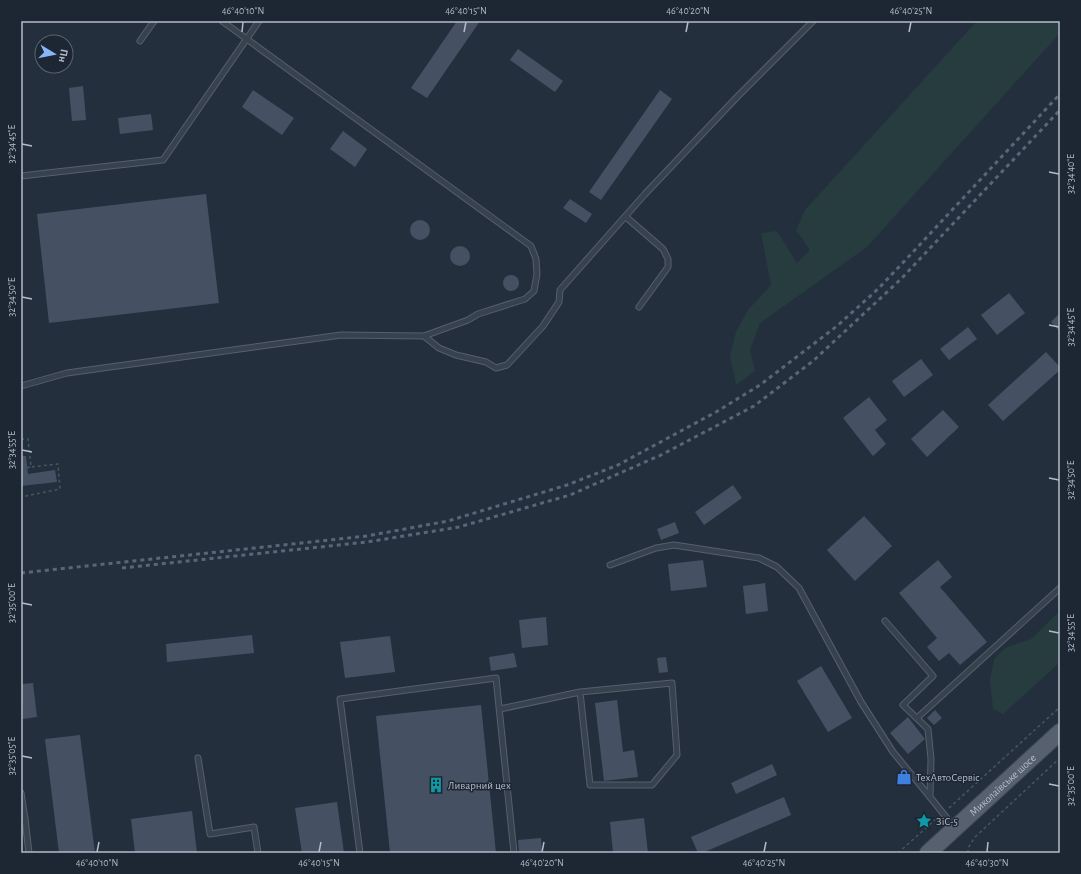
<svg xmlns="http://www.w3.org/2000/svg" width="1081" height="874" font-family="'Alegreya Sans',sans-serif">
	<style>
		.green { fill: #263c3f }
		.building { fill: #455162 }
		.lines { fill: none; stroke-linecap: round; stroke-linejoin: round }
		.service-casing { stroke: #565f6c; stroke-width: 7 }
		.primary-casing { stroke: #414a57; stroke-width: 18 }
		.path { stroke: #44595c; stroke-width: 1.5; stroke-dasharray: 3 3; stroke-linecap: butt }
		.service { stroke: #38414e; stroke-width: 5 }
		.primary { stroke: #56606e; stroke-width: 16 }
		.rail { stroke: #5a6575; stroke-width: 3; stroke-dasharray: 4 4; stroke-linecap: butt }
		.ticks { fill: none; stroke: #b4bcc9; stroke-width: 1.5 }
		.labels { text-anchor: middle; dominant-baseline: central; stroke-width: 3; stroke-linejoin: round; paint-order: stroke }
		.poi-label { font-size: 11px; fill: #b4bcc9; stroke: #1d2633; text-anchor: start }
		.street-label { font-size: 11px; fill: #b4bcc9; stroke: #1d2633 }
		.neatline { fill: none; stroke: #b4bcc9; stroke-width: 1.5 }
		.ticks-label { font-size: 10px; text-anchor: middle; fill: #b4bcc9 }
	</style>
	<rect width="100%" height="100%" fill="#242f3e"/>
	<g class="green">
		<path d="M 977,21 L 1060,21 L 1060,33 L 867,247 L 760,323 L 750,350 L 755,371 L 736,385 L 730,356 L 736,332 L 748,310 L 771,285 L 761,233 L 777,231 L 797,263 L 810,250 L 796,230 L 805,210 Z"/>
		<path d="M 1060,611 L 1060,662 L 1003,714 L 993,709 L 990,680 L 994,659 L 1005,648 L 1031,639 Z"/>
	</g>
	<g class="building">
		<path d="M 457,21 L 480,21 L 427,98 L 411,88 Z"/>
		<path d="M 518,49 L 563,81 L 555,92 L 510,60 Z"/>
		<path d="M 83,86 L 86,120 L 72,121 L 69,88 Z"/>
		<path d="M 253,90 L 294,118 L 282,135 L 242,107 Z"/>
		<path d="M 660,90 L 672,99 L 601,200 L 589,192 Z"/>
		<path d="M 151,114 L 153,130 L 120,134 L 118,118 Z"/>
		<path d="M 343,131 L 367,149 L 355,167 L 330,149 Z"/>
		<path d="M 206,194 L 219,303 L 49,323 L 37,214 Z"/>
		<path d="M 570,199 L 592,214 L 586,223 L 563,208 Z"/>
		<circle cx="420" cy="230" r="10"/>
		<circle cx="460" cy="256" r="10"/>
		<circle cx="511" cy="283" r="8"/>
		<path d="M 1009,293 L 1025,313 L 997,335 L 981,315 Z"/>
		<path d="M 1060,313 L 1060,332 L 1051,322 Z"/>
		<path d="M 968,327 L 977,339 L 949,360 L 940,349 Z"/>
		<path d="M 1046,352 L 1060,367 L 1060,370 L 1003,421 L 988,405 Z"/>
		<path d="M 921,359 L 933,375 L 904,397 L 892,381 Z"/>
		<path d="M 869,397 L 887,420 L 875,430 L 886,444 L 873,456 L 843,418 Z"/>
		<path d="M 943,410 L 959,427 L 927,457 L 911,439 Z"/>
		<path d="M 21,456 L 26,456 L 28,474 L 55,470 L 57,482 L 21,486 Z"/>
		<path d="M 733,485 L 742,498 L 704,525 L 695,512 Z"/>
		<path d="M 864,516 L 892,546 L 855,581 L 827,550 Z"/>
		<path d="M 675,522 L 679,533 L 661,540 L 657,529 Z"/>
		<path d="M 703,560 L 707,587 L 671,591 L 668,564 Z"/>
		<path d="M 938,560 L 952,577 L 940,587 L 987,642 L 960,665 L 949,653 L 939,661 L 927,647 L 937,638 L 899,593 Z"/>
		<path d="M 765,583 L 768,611 L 746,614 L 743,586 Z"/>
		<path d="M 546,617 L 548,645 L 522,648 L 519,620 Z"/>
		<path d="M 252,635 L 254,653 L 167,662 L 166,644 Z"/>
		<path d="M 390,636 L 395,672 L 345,678 L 340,642 Z"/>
		<path d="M 514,653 L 517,667 L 491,671 L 489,657 Z"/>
		<path d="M 666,657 L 668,672 L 659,673 L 657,658 Z"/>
		<path d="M 821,666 L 852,718 L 828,732 L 797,681 Z"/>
		<path d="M 33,683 L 37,717 L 23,719 L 21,684 Z"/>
		<path d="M 617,700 L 623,752 L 634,750 L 638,777 L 604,781 L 595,703 Z"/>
		<path d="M 481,705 L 496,853 L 390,853 L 376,716 Z"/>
		<path d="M 935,710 L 942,718 L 934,725 L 927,718 Z"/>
		<path d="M 908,717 L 925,739 L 908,754 L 890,733 Z"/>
		<path d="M 80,735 L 95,853 L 59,853 L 45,739 Z"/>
		<path d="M 772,764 L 777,775 L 736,794 L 731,783 Z"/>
		<path d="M 784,797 L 791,815 L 702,853 L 698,853 L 691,837 Z"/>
		<path d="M 337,802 L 344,853 L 302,853 L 295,808 Z"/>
		<path d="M 192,811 L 197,853 L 135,853 L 131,819 Z"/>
		<path d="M 644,818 L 648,853 L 613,853 L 610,822 Z"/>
		<path d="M 541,838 L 542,853 L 519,853 L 518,840 Z"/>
	</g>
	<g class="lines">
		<defs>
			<g id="service">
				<path d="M 222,21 L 531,246 L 536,259 L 537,274 L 534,291 L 525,299 L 478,314 L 468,320 L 424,336"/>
				<path d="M 140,41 L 154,21"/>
				<path d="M 21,176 L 163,160 L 259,21"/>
				<path d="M 626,217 L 663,249 L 668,259 L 668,267 L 639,307"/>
				<path d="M 21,386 L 67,373 L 341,335 L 424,336 L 439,348 L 456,355 L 486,362 L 496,368 L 507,365 L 543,326 L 559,302 L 560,290 L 645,194 L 738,96 L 813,21"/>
				<path d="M 610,565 L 656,548 L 674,545 L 759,558 L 777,567 L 799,588 L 861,702 L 893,752 L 930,797"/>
				<path d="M 885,621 L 933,676 L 903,705 L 928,729 L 931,759 L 930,797 L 954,827"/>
				<path d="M 500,709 L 580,692 L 590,785 L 652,785 L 677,755 L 672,683 L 580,692"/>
				<path d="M 917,718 L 1060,588"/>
				<path d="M 198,758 L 210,834 L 254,827 L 258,853"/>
				<path d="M 21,793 L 25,819 L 21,820"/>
				<path d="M 25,819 L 29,853"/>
				<path d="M 360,853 L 340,699 L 496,678 L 514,853"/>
			</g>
			<g id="primary">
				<path id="s1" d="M 928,853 L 1060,732"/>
			</g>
		</defs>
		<use href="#service" class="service-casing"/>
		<use href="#primary" class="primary-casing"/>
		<g class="path">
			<path d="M 21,439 L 28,439 L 31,467 L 58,464 L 60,489 L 21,497"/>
			<path d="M 21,468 L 32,467"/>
			<path d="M 949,808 L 1060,707"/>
			<path d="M 898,853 L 937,818"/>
			<path d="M 968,853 L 968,848 L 975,837 L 1060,758"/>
		</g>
		<use href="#service" class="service"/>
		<use href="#primary" class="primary"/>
		<g class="rail">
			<path d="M 122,568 L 367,542 L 459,527 L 570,495 L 661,455 L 754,406 L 813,361 L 901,279 L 1060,110"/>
			<path d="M 21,573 L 367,536 L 448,521 L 567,485 L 618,465 L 716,412 L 760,385 L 837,326 L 878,289 L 913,252 L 1060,94"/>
		</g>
	</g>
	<path class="ticks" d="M 242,32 L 243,22M 464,32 L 466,22M 686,32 L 688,22M 909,32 L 911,22M 22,144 L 32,146M 1049,172 L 1059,174M 22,297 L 32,299M 1049,325 L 1059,327M 22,450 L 32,452M 1049,478 L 1059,480M 22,603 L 32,605M 1049,631 L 1059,633M 22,756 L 32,758M 1049,784 L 1059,786M 97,852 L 99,842M 319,852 L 321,842M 542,852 L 544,842M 764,852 L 766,842M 987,852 L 988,842"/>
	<defs>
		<symbol id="shop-bare" viewBox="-9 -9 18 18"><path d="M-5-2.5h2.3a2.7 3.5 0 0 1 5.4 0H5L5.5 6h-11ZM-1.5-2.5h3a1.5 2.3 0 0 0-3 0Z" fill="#3f7fe0" stroke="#1d2633" stroke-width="2.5" paint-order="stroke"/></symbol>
		<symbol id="building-bare" viewBox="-9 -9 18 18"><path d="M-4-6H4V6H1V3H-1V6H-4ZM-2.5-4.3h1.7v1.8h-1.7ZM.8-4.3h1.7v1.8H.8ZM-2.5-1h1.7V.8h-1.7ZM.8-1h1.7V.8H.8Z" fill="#0f9aa8" stroke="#1d2633" stroke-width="2.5" paint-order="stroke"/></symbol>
		<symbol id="sight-bare" viewBox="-9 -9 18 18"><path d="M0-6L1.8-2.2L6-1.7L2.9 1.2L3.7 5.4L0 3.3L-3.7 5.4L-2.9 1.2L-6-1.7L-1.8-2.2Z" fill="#0f9aa8" stroke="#1d2633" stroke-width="2.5" paint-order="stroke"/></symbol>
	</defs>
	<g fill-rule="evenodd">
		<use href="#shop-bare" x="893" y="766" width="22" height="22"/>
		<use href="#building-bare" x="425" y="774" width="22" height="22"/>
		<use href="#sight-bare" x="913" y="810" width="22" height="22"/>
	</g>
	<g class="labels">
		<g class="poi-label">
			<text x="916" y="777">ТехАвтоСервіс</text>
			<text x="448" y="785">Ливарний цех</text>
			<text x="936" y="821">ЗіС-5</text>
		</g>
		<g class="street-label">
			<text stroke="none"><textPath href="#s1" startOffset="101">Миколаївське шосе</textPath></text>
		</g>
	</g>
	<rect width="1081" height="874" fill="none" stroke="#1d2633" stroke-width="44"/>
	<g transform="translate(54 54) rotate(100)"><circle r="19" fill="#1d2633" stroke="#59626f"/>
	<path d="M0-3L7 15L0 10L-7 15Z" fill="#8ab4f8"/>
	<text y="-6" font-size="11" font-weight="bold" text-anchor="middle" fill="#b4bcc9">Пн</text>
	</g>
	<rect x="22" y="22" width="1037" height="830" class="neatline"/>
	<g class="ticks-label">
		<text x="243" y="14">46°40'10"N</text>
		<text x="466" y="14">46°40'15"N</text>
		<text x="688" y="14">46°40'20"N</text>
		<text x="911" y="14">46°40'25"N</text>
		<text transform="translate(11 144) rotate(-90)" y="4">32°34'45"E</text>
		<text transform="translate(1070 174) rotate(-90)" y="4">32°34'40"E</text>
		<text transform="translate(11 297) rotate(-90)" y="4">32°34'50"E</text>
		<text transform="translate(1070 327) rotate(-90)" y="4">32°34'45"E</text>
		<text transform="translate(11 450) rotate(-90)" y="4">32°34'55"E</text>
		<text transform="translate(1070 480) rotate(-90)" y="4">32°34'50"E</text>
		<text transform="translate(11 603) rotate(-90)" y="4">32°35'00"E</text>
		<text transform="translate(1070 633) rotate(-90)" y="4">32°34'55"E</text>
		<text transform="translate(11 756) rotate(-90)" y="4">32°35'05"E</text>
		<text transform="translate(1070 786) rotate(-90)" y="4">32°35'00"E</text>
		<text x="97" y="866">46°40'10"N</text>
		<text x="319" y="866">46°40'15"N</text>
		<text x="542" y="866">46°40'20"N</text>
		<text x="764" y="866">46°40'25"N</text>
		<text x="987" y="866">46°40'30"N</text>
	</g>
</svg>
